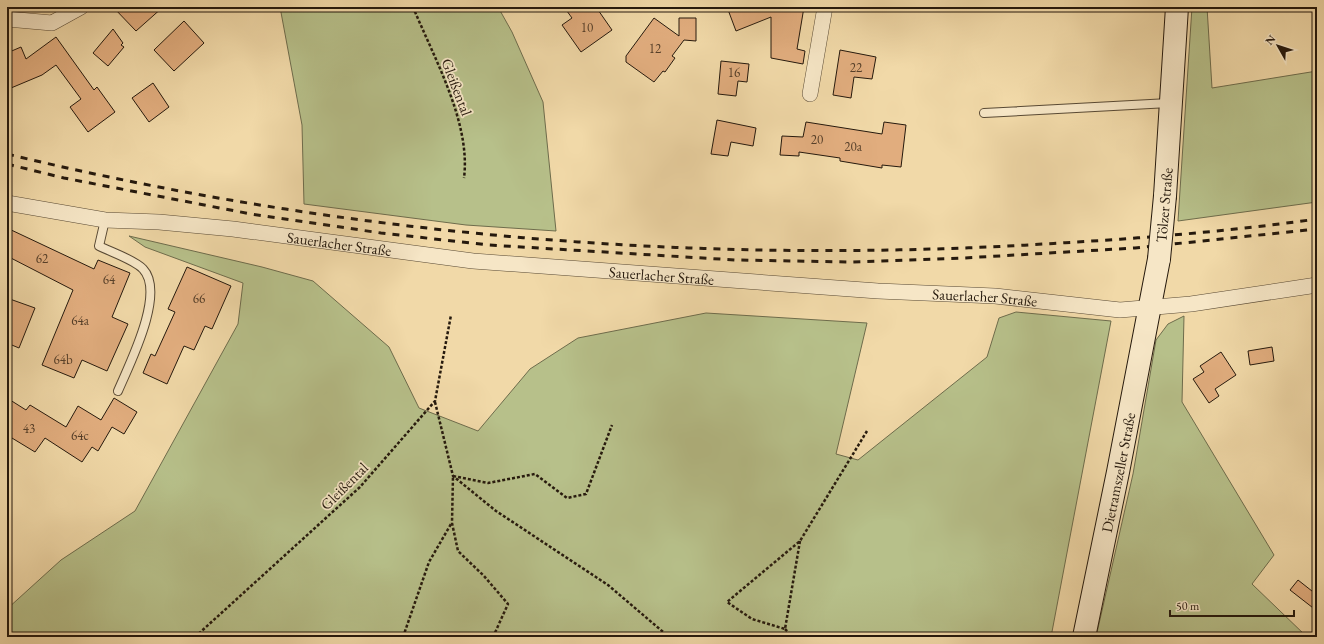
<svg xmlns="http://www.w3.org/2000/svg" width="1324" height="644" font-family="'EB Garamond',serif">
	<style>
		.green { fill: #b7c08a; stroke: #6e6c4c }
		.building { fill: #e1ad7e; stroke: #25190d }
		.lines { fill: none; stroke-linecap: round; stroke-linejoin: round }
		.lane-casing { stroke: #584934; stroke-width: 10 }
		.street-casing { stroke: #584934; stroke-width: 16 }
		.secondary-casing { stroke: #25190d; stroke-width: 24 }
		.path { stroke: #25190d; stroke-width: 2.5; stroke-dasharray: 3 2; stroke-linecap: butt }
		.lane { stroke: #f6e6c6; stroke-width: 8 }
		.street { stroke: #f6e6c6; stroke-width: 15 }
		.secondary { stroke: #f6e6c6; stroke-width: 22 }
		.rail { stroke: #25190d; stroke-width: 3; stroke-dasharray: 7 7; stroke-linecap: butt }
		.secondary-bridge-casing { stroke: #25190d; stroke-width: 24; stroke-linecap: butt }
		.secondary-bridge { stroke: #f6e6c6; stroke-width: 22 }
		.labels { text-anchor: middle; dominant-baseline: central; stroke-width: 3.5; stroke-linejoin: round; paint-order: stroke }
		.number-label { font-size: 13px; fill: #543e29 }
		.street-label { font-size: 15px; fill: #25190d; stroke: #f6e6c6 }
	</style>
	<rect width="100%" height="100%" fill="#f1d9a8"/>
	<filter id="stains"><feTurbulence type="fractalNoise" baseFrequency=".005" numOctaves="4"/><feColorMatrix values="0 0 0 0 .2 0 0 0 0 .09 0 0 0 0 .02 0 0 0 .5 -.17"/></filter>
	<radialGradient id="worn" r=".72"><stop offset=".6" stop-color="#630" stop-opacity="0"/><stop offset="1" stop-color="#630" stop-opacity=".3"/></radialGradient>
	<g class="green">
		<path d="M 280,7 L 498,7 L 512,32 L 543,102 L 556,231 L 466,225 L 304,204 L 302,125 Z"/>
		<path d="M 1192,7 L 1207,7 L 1212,88 L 1317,71 L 1317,202 L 1178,221 Z"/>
		<path d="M 129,236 L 262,267 L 313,281 L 389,347 L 419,408 L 478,431 L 530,369 L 578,338 L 706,313 L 867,323 L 836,454 L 858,460 L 987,357 L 999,318 L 1016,312 L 1111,321 L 1051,637 L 7,637 L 7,609 L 61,560 L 135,511 L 238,324 L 243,283 L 145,247 Z"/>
		<path d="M 1184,316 L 1182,402 L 1274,555 L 1252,584 L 1306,636 L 1317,629 L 1317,637 L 1096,637 L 1133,474 L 1156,340 L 1168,324 Z"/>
	</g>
	<g class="building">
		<path d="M 113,7 L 163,7 L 136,31 Z"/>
		<path d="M 564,7 L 596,7 L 612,30 L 581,52 L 562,25 L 572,18 Z"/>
		<path d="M 727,7 L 804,7 L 797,49 L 805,51 L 803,64 L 771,58 L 771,17 L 736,31 Z"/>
		<path d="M 654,18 L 679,36 L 679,18 L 696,18 L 696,41 L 684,40 L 672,56 L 675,58 L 665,72 L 663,71 L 654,82 L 626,62 L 626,56 Z"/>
		<path d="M 184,21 L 204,43 L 174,71 L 154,50 Z"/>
		<path d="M 113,29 L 123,43 L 121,45 L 124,47 L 108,66 L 93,53 Z"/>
		<path d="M 56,37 L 94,90 L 97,87 L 115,112 L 88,132 L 70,107 L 81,99 L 56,65 L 42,75 L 11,88 L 7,79 L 7,53 L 21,47 L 26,59 Z"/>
		<path d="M 840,50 L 876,57 L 872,79 L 854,77 L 851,98 L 833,95 Z"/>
		<path d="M 721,61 L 749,64 L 747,82 L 738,81 L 736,96 L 718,94 Z"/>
		<path d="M 153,83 L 169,107 L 149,122 L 132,98 Z"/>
		<path d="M 717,120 L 756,128 L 753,146 L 731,142 L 728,156 L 711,154 Z"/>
		<path d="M 806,122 L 882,134 L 884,122 L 906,125 L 901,167 L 882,165 L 882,168 L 840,161 L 840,158 L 799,152 L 799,156 L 780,155 L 782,136 L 803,137 Z"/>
		<path d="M 7,228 L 94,269 L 98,260 L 130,273 L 112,317 L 128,324 L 107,371 L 82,360 L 74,378 L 42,365 L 73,290 L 7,256 Z"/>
		<path d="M 187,267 L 231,286 L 212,329 L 205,326 L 194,350 L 184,346 L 167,384 L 143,373 L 151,354 L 155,356 L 175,312 L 168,309 Z"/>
		<path d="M 7,298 L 35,308 L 19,348 L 7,343 Z"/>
		<path d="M 1272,347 L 1274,361 L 1250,365 L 1248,351 Z"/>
		<path d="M 1221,352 L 1236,375 L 1215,389 L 1219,396 L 1209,403 L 1193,379 L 1204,372 L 1200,366 Z"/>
		<path d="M 7,398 L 26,410 L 30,405 L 66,427 L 78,406 L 101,420 L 114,398 L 137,412 L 124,434 L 112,427 L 98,451 L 92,447 L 82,462 L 45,438 L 35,452 L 7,435 Z"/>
		<path d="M 1298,580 L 1317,595 L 1317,611 L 1290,590 Z"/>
	</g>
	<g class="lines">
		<defs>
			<g id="lane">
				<path d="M 984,113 L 1169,103"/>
				<path d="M 105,220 L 99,246 C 111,252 135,260 143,269 C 166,293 129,365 118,391"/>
			</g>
			<g id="street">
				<path d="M 7,19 L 52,23 L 81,7"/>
				<path d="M 810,94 L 825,7"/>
				<path id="s1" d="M 7,203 L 105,220 L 159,222 L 233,229 L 473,261 L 878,291 L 995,296 L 1120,310 L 1191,304 L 1317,285"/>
			</g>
			<g id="secondary">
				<path d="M 1165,196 L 1177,7"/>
				<path id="s2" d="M 1084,637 L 1118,472 L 1159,259"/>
			</g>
		</defs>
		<use href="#lane" class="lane-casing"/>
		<use href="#street" class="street-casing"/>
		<use href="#secondary" class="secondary-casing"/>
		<g class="path">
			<path d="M 413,7 C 434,58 471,123 464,178"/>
			<path d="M 435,402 L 453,476 L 496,511 L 608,585 L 669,637"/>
			<path d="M 800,541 L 785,629 L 752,619 L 727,602 L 800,541 L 867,431"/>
			<path d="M 785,629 L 793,637"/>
			<path d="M 195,637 L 360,487 L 435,401 L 451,315"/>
			<path d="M 403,637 L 429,562 L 451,524"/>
			<path d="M 493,637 L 508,604 L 484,576 L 458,551 L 452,523 L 453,476 L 488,483 L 535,474 L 567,498 L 586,494 L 612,425"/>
		</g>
		<use href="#lane" class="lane"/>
		<use href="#street" class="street"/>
		<use href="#secondary" class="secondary"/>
		<g class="rail">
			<path d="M 7,154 C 351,237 707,266 1060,243 C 1146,238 1232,231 1317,219"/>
			<path d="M 7,164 L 64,178 L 251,214 L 381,233 L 489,245 L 735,260 L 853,262 L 964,258 L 1135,248 L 1317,229"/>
		</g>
		<defs>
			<path id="secondary-bridge" d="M 1159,259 L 1165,196"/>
		</defs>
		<use href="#secondary-bridge" class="secondary-bridge-casing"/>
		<use href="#secondary-bridge" class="secondary-bridge"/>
	</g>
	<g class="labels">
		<g class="number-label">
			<text x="587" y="27">10</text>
			<text x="655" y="48">12</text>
			<text x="856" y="67">22</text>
			<text x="734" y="72">16</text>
			<text x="817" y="139">20</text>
			<text x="853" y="146">20a</text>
			<text x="42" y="258">62</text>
			<text x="109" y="279">64</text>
			<text x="199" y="298">66</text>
			<text x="80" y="320">64a</text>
			<text x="63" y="359">64b</text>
			<text x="29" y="428">43</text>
			<text x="80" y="435">64c</text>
		</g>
		<g class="street-label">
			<text transform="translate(457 87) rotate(69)">Gleißental</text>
			<text transform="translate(1164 205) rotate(-85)">Tölzer Straße</text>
			<text stroke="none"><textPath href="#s1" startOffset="335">Sauerlacher Straße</textPath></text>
			<text stroke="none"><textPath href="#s1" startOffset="659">Sauerlacher Straße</textPath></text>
			<text stroke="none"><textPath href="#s1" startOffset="983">Sauerlacher Straße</textPath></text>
			<text stroke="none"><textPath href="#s2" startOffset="168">Dietramszeller Straße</textPath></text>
			<text transform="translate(344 486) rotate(-45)">Gleißental</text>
		</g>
	</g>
	<rect width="1324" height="644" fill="none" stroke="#f1d9a8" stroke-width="24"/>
	<rect x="8" y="8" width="1308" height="628" fill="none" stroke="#25190d" stroke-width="2"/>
	<rect x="12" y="12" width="1300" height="620" fill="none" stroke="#25190d"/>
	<g transform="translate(1278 46) rotate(309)" stroke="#f6e6c6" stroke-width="3" paint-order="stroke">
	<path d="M0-3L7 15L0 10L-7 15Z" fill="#25190d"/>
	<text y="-6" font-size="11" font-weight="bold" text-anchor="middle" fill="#25190d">N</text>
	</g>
	<path d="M1170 610v6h124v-6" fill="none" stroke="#25190d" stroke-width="2"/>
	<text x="1176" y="610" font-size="12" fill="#25190d" stroke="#f6e6c6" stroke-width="3" paint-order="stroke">50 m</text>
	<rect width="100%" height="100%" filter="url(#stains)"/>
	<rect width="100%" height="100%" fill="url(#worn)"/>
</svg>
